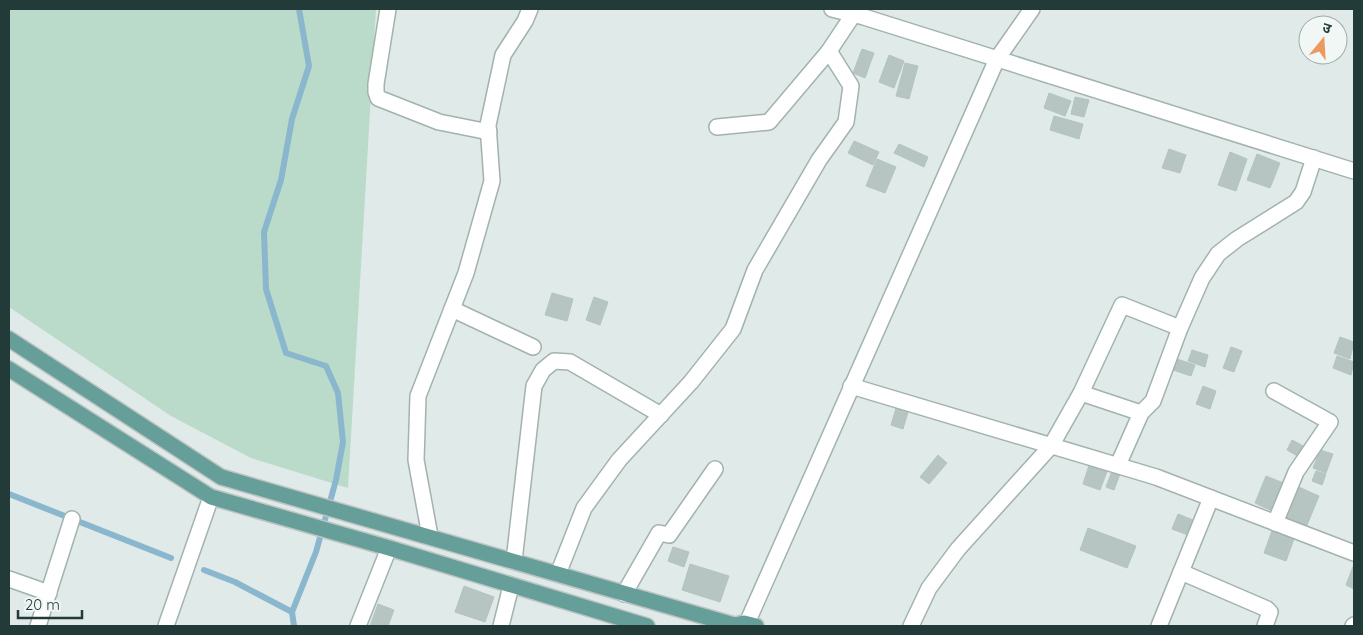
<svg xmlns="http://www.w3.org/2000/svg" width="1363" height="635" font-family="Quicksand,'Noto Sans Devanagari',sans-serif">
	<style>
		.green { fill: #badbc9 }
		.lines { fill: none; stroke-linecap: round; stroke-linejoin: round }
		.stream { stroke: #8ab7ce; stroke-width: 6 }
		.building { fill: #b6c5c1; stroke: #b3c4c0 }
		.minor-casing { stroke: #a3b2b0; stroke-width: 18 }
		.major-casing { stroke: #bdc4c3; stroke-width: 18 }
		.minor { stroke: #fff; stroke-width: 15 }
		.major { stroke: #669e9a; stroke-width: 15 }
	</style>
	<rect width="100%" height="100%" fill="#e0eae8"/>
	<path class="green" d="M 9,9 L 376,9 L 348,488 L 251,458 L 171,416 L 9,307 Z"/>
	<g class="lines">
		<g class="stream">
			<path d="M 9,494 L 171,558"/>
			<path d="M 204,570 L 235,582 L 292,612"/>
			<path d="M 294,626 L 292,612 L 316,552 L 336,480 L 343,442 L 338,393 L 326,366 L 286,353 L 266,289 L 264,232 L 281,180 L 292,119 L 309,66 L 299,9"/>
		</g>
	</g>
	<g class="building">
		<path d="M 862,49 L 874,53 L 865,78 L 853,73 Z"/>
		<path d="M 889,55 L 904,61 L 894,88 L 879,82 Z"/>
		<path d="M 905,63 L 918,66 L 909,99 L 896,96 Z"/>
		<path d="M 1049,93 L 1071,101 L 1065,116 L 1044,108 Z"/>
		<path d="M 1075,97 L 1089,100 L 1084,117 L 1071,114 Z"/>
		<path d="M 1054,116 L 1083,124 L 1079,139 L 1050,130 Z"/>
		<path d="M 854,141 L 879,152 L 873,165 L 848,153 Z"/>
		<path d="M 899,144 L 928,157 L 924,167 L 894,153 Z"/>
		<path d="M 1169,149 L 1186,155 L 1180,173 L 1162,168 Z"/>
		<path d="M 1230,152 L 1247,159 L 1236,191 L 1218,185 Z"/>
		<path d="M 1257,154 L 1280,163 L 1270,188 L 1247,180 Z"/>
		<path d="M 877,159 L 896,167 L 885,193 L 866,186 Z"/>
		<path d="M 552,293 L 573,299 L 567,321 L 545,315 Z"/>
		<path d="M 594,297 L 608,302 L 600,325 L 586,320 Z"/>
		<path d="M 1340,337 L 1354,342 L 1350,359 L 1334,353 Z"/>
		<path d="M 1231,347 L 1242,351 L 1234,372 L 1223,368 Z"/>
		<path d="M 1192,350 L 1208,355 L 1205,367 L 1188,361 Z"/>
		<path d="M 1337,356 L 1354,362 L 1351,375 L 1333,368 Z"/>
		<path d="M 1177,359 L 1195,365 L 1191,376 L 1173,370 Z"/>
		<path d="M 1203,386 L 1216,391 L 1210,409 L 1196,404 Z"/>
		<path d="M 896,408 L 908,412 L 903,429 L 891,425 Z"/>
		<path d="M 1292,440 L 1307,448 L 1301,458 L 1287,450 Z"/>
		<path d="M 1320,450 L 1333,454 L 1326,473 L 1313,468 Z"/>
		<path d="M 938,455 L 947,463 L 929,484 L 920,477 Z"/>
		<path d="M 1090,462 L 1108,469 L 1100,490 L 1083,484 Z"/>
		<path d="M 1112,471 L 1120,474 L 1114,490 L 1106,487 Z"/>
		<path d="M 1316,471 L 1326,474 L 1322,485 L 1312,481 Z"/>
		<path d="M 1266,476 L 1286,484 L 1274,512 L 1255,503 Z"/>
		<path d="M 1294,485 L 1319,496 L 1305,530 L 1280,519 Z"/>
		<path d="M 1178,514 L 1193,520 L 1188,535 L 1172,529 Z"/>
		<path d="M 1088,528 L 1136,546 L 1127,568 L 1080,550 Z"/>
		<path d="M 1273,528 L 1295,536 L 1286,561 L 1264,553 Z"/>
		<path d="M 673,547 L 689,552 L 684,567 L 668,561 Z"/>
		<path d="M 690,564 L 729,576 L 720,602 L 682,590 Z"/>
		<path d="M 1354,564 L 1354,589 L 1346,585 Z"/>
		<path d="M 464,586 L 494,597 L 485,622 L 455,612 Z"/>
		<path d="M 378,604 L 394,610 L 388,626 L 370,626 Z"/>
	</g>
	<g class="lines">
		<defs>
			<g id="minor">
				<path d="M 388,9 L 376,84 L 376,92 L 378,98 L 439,122 L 489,132"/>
				<path d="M 832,9 L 864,17 L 1354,171"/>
				<path d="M 717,127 L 769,122 L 829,51 L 853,15"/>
				<path d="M 452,309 L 533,347"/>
				<path d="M 851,386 L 1156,477 L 1354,553"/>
				<path d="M 1274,391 L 1330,422 L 1296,472 L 1275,523"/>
				<path d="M 1081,393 L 1141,413"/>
				<path d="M 1118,465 L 1141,413 L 1153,401 L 1180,328 L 1202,278 L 1218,254 L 1237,239 L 1296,202 L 1303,192 L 1314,158"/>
				<path d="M 430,536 L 416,460 L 418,396 L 466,273 L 492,181 L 488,125 L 503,55 L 525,21 L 530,9"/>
				<path d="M 514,561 L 534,386 L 543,370 L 554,361 L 570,362 L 661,415"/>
				<path d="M 1181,572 L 1267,609 L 1270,612 L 1265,626"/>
				<path d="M 558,574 L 584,508 L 619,460 L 691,382 L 733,329 L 755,270 L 819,160 L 846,122 L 851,86 L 829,51"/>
				<path d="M 9,579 L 49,593"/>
				<path d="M 624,594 L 659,533 L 669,535 L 715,469"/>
				<path d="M 747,623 L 997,59 L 1032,9"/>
				<path d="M 38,626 L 72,519"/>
				<path d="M 166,626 L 211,497"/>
				<path d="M 358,626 L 389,548"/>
				<path d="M 501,626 L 511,586"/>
				<path d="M 911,626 L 929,588 L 958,549 L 1051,446 L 1081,393 L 1122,305 L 1180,328"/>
				<path d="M 1159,626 L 1211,498"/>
				<path d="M 1353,626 L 1354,625"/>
			</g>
			<g id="major">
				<path d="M 9,339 L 221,477 L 734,625"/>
				<path d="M 9,369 L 211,497 L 389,548 L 647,626"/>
				<path d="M 732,626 L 744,623 L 756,626"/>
			</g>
		</defs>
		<use href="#minor" class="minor-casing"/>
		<use href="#major" class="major-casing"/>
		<use href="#minor" class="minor"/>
		<use href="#major" class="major"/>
	</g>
	<rect width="1363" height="635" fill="none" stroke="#223a38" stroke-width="20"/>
	<g transform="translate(1323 40) rotate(18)"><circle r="24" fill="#f0f7f5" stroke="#9eaba9"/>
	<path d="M0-4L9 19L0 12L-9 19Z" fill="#ec995d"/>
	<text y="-8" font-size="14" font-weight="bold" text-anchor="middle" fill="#223a38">उ</text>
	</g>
	<path d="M18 610v8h64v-8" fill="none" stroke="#223a38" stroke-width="2.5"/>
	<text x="25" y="610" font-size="15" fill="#223a38" stroke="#f0f7f5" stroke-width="4" paint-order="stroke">20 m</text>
</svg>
